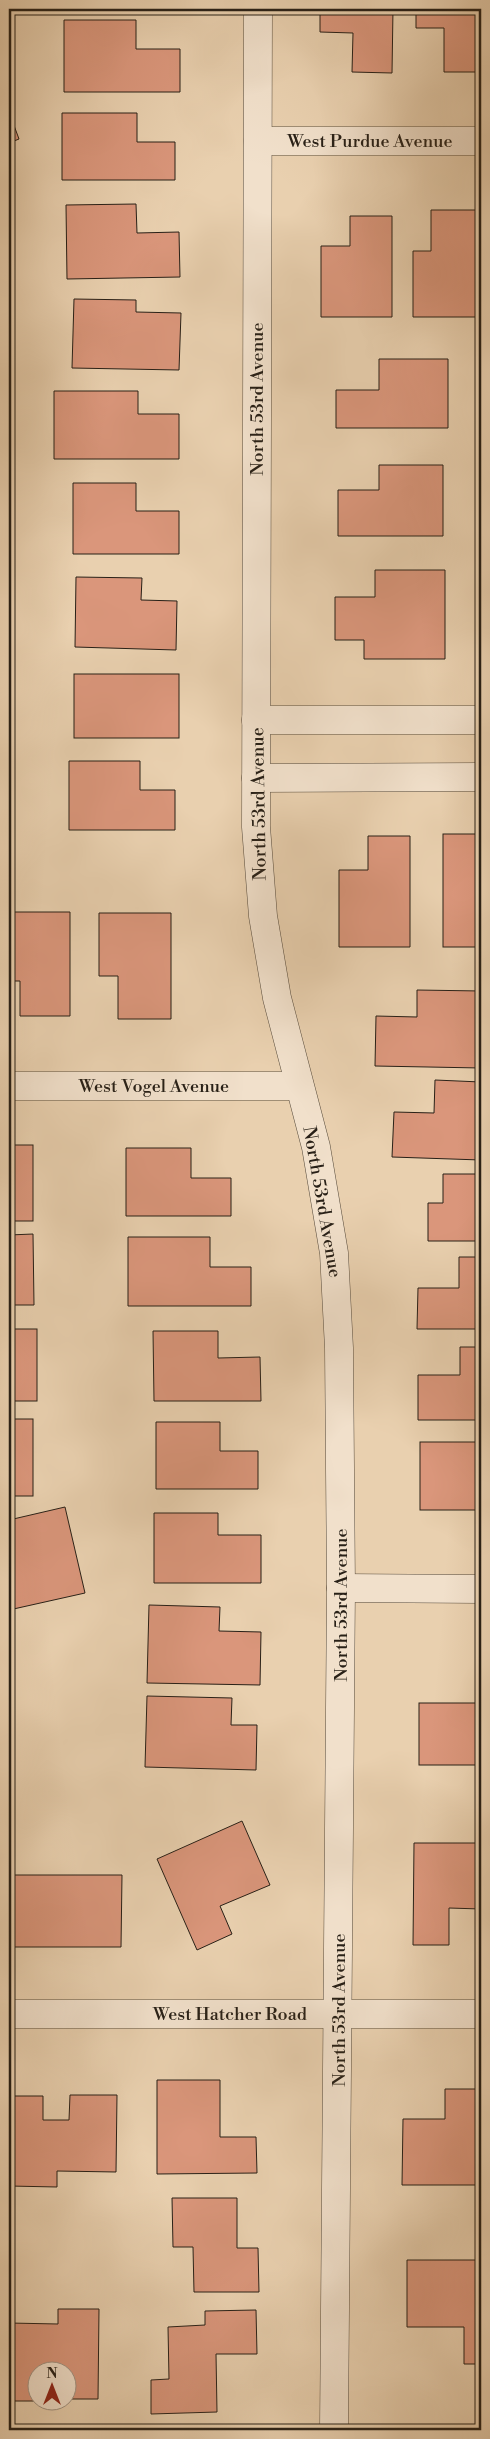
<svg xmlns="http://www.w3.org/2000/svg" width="490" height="2439" font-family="'Libre Bodoni',serif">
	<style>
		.building { fill: #da967b; stroke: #282017 }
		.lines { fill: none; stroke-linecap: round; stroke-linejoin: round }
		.minor-casing { stroke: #584c3d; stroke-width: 29 }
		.tertiary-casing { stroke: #584c3d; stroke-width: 29 }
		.minor { stroke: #f1e0cb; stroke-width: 28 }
		.tertiary { stroke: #f1e0cb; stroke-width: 28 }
		.labels { text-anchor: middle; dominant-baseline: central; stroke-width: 4; stroke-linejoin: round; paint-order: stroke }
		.street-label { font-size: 18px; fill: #282017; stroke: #f1e0cb }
	</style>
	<rect width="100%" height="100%" fill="#e9d0af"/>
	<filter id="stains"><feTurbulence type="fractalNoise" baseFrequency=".004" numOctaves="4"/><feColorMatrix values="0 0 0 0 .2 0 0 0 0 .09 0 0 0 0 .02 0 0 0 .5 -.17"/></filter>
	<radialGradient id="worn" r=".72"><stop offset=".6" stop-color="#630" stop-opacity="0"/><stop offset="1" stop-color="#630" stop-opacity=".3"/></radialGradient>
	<g class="building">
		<path d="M 320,9 L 393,9 L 392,73 L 352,72 L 353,33 L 320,32 Z"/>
		<path d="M 416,9 L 481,9 L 481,72 L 444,72 L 444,28 L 416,28 Z"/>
		<path d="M 64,20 L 136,20 L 136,49 L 180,49 L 180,92 L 64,92 Z"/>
		<path d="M 9,112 L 19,139 L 9,143 Z"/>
		<path d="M 62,113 L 137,113 L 137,142 L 175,142 L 175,180 L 62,180 Z"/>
		<path d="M 136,204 L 137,233 L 179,232 L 180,277 L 67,279 L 66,205 Z"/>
		<path d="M 431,210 L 481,210 L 481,317 L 413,317 L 413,251 L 431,251 Z"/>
		<path d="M 350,216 L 392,216 L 392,317 L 321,317 L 321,246 L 350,246 Z"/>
		<path d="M 74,299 L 136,300 L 136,312 L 181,313 L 179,370 L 72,368 Z"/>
		<path d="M 379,359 L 448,359 L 448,428 L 336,428 L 336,390 L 379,390 Z"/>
		<path d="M 54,391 L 138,391 L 138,414 L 179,414 L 179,459 L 54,459 Z"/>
		<path d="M 379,465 L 443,465 L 443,536 L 338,536 L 338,490 L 379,490 Z"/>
		<path d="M 73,483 L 136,483 L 136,511 L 179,511 L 179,554 L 73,554 Z"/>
		<path d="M 375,570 L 445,570 L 445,659 L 364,659 L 364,640 L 335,640 L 335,597 L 375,597 Z"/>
		<path d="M 76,577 L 142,578 L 141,600 L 177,601 L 176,650 L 75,647 Z"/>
		<rect x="74" y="674" width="105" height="64"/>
		<path d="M 69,761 L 140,761 L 140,790 L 175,790 L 175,830 L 69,830 Z"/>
		<rect x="443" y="834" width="38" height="113"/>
		<path d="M 368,836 L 410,836 L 410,947 L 339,947 L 339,870 L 368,870 Z"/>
		<path d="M 9,912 L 70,912 L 70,1016 L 20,1016 L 20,981 L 9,981 Z"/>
		<path d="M 99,913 L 171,913 L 171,1019 L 118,1019 L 118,976 L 99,976 Z"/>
		<path d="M 417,990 L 481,991 L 481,1068 L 375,1066 L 376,1016 L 417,1017 Z"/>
		<path d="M 435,1080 L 481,1082 L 481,1160 L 392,1157 L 394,1112 L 434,1113 Z"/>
		<rect x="9" y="1145" width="24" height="76"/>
		<path d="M 126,1148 L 191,1148 L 191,1178 L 231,1178 L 231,1216 L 126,1216 Z"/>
		<path d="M 443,1174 L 481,1174 L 481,1241 L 428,1241 L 428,1203 L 443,1203 Z"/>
		<path d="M 33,1234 L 34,1305 L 9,1305 L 9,1235 Z"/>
		<path d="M 128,1237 L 210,1237 L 210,1267 L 251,1267 L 251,1306 L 128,1306 Z"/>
		<path d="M 459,1257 L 481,1257 L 481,1329 L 417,1329 L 418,1288 L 459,1288 Z"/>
		<rect x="9" y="1329" width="28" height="72"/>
		<path d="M 153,1331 L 218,1331 L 218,1358 L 260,1357 L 261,1401 L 154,1401 Z"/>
		<path d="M 460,1347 L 481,1347 L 481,1420 L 418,1420 L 418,1375 L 460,1375 Z"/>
		<rect x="9" y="1419" width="24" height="77"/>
		<path d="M 156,1422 L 220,1422 L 220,1451 L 258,1451 L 258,1489 L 156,1489 Z"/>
		<rect x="420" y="1442" width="61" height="68"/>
		<path d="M 65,1507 L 85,1593 L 9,1610 L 9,1520 Z"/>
		<path d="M 154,1513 L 218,1513 L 218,1535 L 261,1535 L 261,1583 L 154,1583 Z"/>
		<path d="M 149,1605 L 220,1607 L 219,1631 L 261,1632 L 260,1685 L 147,1683 Z"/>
		<path d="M 147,1696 L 232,1698 L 231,1725 L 257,1725 L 256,1770 L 145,1767 Z"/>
		<rect x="419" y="1703" width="62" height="62"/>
		<path d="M 242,1821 L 270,1885 L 220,1906 L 232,1934 L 197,1950 L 157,1859 Z"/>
		<path d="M 414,1843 L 481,1843 L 481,1909 L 449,1908 L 449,1945 L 413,1945 Z"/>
		<path d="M 9,1875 L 122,1875 L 121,1947 L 9,1947 Z"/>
		<path d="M 157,2080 L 220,2080 L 220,2137 L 256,2137 L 257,2173 L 157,2174 Z"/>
		<path d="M 445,2089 L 481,2089 L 481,2185 L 402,2185 L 403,2119 L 445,2119 Z"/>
		<path d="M 70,2095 L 117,2095 L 116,2172 L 57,2171 L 57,2187 L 9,2186 L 9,2096 L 43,2096 L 43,2120 L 69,2120 Z"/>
		<path d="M 172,2198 L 237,2198 L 237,2248 L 258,2248 L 259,2292 L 194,2292 L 193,2247 L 173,2247 Z"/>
		<path d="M 407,2260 L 481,2260 L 481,2364 L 464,2364 L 464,2327 L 407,2327 Z"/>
		<path d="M 58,2309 L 99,2309 L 98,2399 L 68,2399 L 68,2372 L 38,2372 L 38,2401 L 9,2401 L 9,2323 L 58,2324 Z"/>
		<path d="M 256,2310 L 257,2354 L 216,2354 L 217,2412 L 151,2414 L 151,2380 L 169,2379 L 168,2327 L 205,2325 L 205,2311 Z"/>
	</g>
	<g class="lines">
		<defs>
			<g id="minor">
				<path d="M 258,141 L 481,141"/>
				<path d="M 9,1086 L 298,1086"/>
				<path d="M 341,1588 L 481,1589"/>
				<path d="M 9,2014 L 481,2014"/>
			</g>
			<g id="tertiary">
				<path d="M 258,9 L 256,827 L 263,916 L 277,998 L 316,1147 L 334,1253 L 339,1348 L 341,1588 L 334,2430"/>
				<path d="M 256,720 L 481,720"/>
				<path d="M 256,778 L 481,777"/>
			</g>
		</defs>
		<use href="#minor" class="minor-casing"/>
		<use href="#tertiary" class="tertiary-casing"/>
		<use href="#minor" class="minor"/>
		<use href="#tertiary" class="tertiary"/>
	</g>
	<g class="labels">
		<g class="street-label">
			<text x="370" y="141">West Purdue Avenue</text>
			<text transform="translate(257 399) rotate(-90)">North 53rd Avenue</text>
			<text transform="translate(259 804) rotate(-91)">North 53rd Avenue</text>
			<text x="154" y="1086">West Vogel Avenue</text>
			<text transform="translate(322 1202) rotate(80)">North 53rd Avenue</text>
			<text transform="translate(341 1605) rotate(-90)">North 53rd Avenue</text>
			<text transform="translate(339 2010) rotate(-90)">North 53rd Avenue</text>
			<text x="230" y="2014">West Hatcher Road</text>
		</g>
	</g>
	<rect width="490" height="2439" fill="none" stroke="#e9d0af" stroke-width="30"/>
	<rect x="10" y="10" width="470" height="2419" fill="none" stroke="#282017" stroke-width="2.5"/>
	<rect x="15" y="15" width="460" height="2409" fill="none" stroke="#282017"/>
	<g transform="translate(52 2386)"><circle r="24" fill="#f1e0cb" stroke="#a19383"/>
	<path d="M0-4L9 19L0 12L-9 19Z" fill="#8f2418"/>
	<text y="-8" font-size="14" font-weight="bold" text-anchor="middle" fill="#282017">N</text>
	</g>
	<rect width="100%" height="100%" filter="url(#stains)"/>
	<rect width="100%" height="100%" fill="url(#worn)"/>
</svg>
